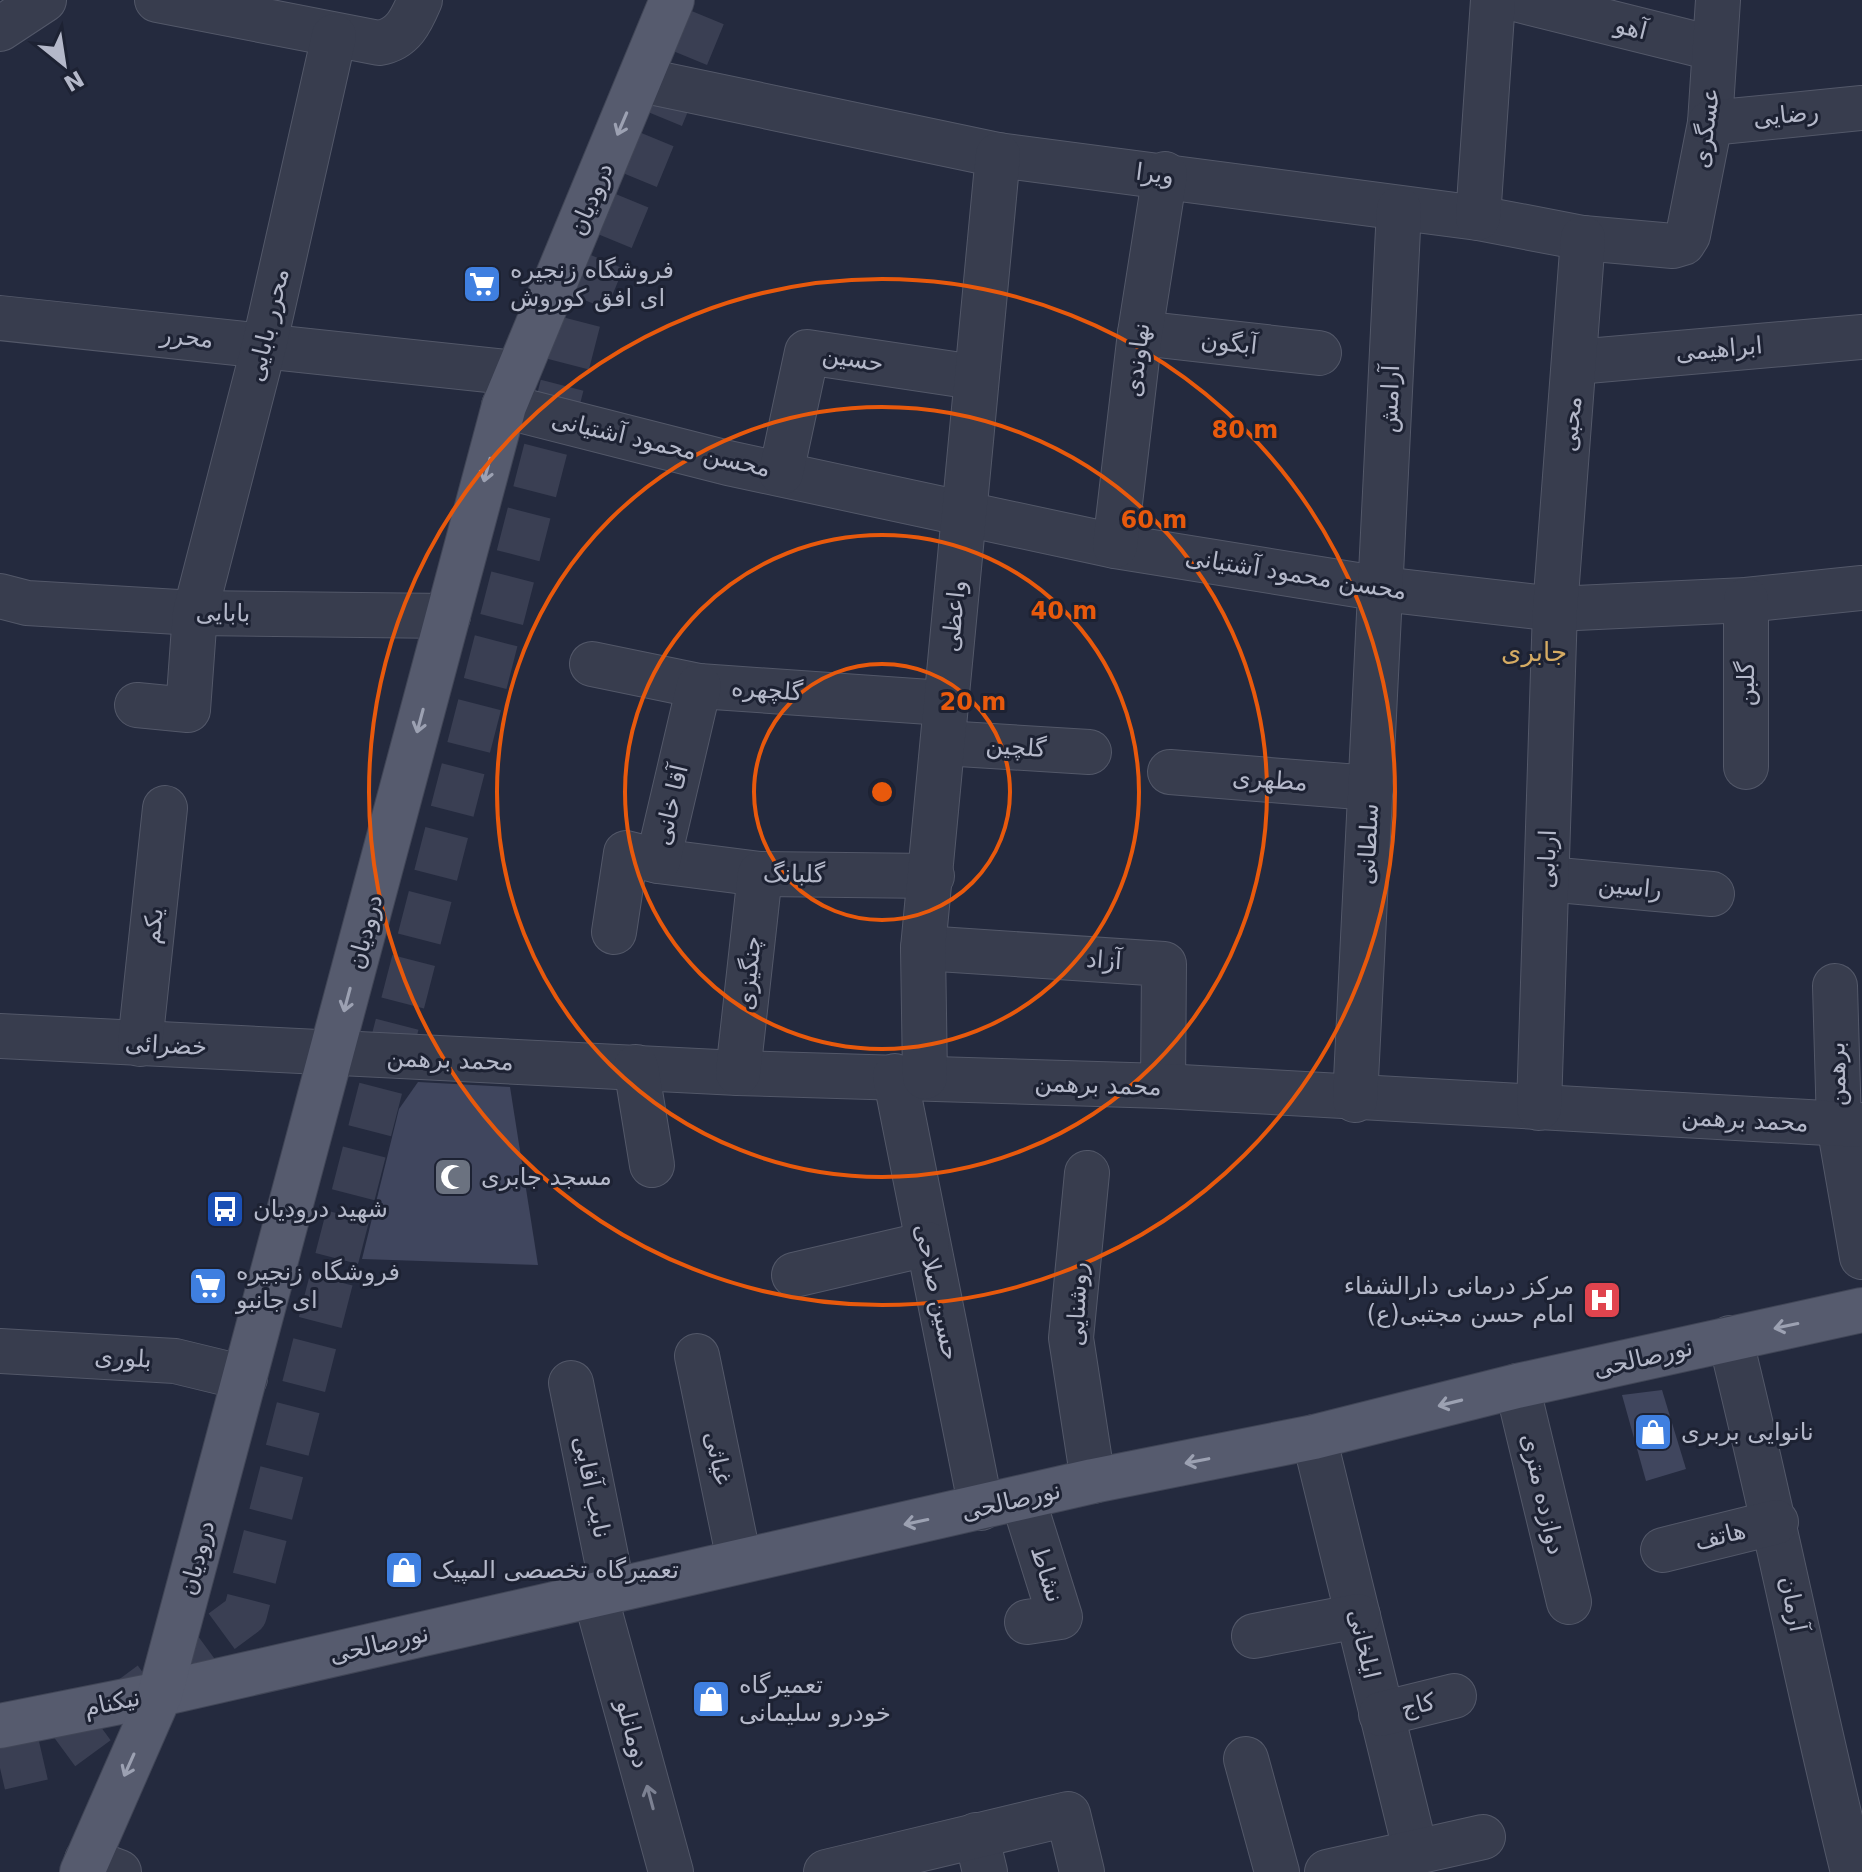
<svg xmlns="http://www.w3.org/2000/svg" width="1862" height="1872" font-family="'DejaVu Sans','Noto Sans Arabic',sans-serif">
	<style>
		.building { fill: #40465e }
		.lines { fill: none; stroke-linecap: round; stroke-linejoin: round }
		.major-tunnel { stroke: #3a3f53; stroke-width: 44; stroke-dasharray: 44 22; stroke-linecap: butt }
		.minor-casing { stroke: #535869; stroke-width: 46 }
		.major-casing { stroke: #414657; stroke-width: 46 }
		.minor { stroke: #383d4e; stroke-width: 44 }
		.major { stroke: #565b6e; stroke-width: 44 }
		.oneway { stroke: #9ca1b2 }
		.oneway2 { stroke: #7c8192 }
		.ring { fill: none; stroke: #e8590c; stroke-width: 4 }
		.labels { text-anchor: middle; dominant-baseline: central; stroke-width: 6; stroke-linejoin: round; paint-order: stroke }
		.street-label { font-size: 24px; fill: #b4b8c9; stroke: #1d2233 }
		.poi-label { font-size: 24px; fill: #b4b8c9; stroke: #1d2233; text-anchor: start }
		.neighbourhood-label { font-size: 26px; fill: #d5ab63; stroke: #1d2233 }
		.centre { fill: #e8590c; stroke: #1d2233; stroke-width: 4 }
		.ring-label { font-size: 24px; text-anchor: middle; font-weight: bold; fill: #e8590c; stroke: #1d2233; stroke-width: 6; stroke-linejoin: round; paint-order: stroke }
	</style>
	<rect width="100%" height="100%" fill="#242a3e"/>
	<g class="building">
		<path d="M 418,1082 L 510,1087 L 538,1265 L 362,1259 L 399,1109 Z"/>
		<path d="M 1662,1390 L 1686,1469 L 1646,1481 L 1622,1395 Z"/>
	</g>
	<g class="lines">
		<path class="major-tunnel" d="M 0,1768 L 52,1756 L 245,1614 L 580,316 L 710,0"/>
		<defs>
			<g id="minor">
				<path d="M 157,0 L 379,43 C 403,39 411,21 420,0"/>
				<path d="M 1519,0 L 1696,44"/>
				<path d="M 0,29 L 44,0"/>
				<path d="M 641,80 L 998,155 L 1478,218 L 1583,238 L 1673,246 L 1683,243 L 1688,235 L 1710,123 L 1718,0"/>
				<path d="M 1710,123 L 1862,108"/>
				<path d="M 1478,218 L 1493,0"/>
				<path d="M 0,318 L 517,373"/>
				<path d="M 1140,333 L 1319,353"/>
				<path d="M 1576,362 L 1862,337"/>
				<path d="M 504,406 L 728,463 L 1115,546 L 1382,589 L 1555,609 L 1746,600 L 1862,588"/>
				<path d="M 781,473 L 807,352 L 974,377"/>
				<path d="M 1115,546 L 1140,333 L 1165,174"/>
				<path d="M 0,596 L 27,603 L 195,613 L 448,616"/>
				<path d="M 592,664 L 699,686 L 944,703"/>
				<path d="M 137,705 L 188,710 L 195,613 L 264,346 L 334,36"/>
				<path d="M 943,743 L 1089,752"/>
				<path d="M 1746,767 L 1746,600"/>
				<path d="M 1170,772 L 1371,788"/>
				<path d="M 658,861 L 760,874 L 932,876"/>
				<path d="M 1547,879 L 1712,894"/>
				<path d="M 614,932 L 626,853 L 658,861 L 699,686"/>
				<path d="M 923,948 L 1164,964 L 1163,1086"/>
				<path d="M 1835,986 L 1839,1125 L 1862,1257"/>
				<path d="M 0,1036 L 738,1073 L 1163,1086 L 1862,1125"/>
				<path d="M 140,1044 L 165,808"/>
				<path d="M 636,1067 L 652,1165"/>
				<path d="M 738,1073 L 760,874"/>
				<path d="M 895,1076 L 981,1508"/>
				<path d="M 925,1077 L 923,948 L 998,155"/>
				<path d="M 1355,1100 L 1399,209"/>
				<path d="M 1539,1108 L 1555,609 L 1583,238"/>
				<path d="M 1087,1173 L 1071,1338 L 1093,1481"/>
				<path d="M 794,1275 L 927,1244"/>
				<path d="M 1730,1338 C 1774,1515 1809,1694 1853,1872"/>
				<path d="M 0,1351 L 175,1361 L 245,1378"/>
				<path d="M 697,1356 L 739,1560"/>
				<path d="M 571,1383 L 613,1591"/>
				<path d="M 1517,1386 L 1569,1602"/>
				<path d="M 1314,1437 L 1415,1849"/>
				<path d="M 1023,1499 L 1060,1617 L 1027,1622"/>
				<path d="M 1663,1550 L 1776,1522"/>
				<path d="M 595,1595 L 671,1872"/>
				<path d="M 1254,1636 L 1358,1616"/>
				<path d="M 1381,1714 L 1454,1696"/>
				<path d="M 1246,1759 L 1277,1872"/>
				<path d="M 976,1835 L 985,1872"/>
				<path d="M 87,1860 L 119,1872"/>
				<path d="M 826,1872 L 1068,1814 L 1082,1872"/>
				<path d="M 1327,1872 L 1483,1837"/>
			</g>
			<g id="major">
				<path d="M 0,1726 L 160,1694 L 1093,1481 L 1314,1437 L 1517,1386 L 1862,1310"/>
				<path d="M 82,1872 L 160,1694 L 504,406 L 672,0"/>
			</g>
		</defs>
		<use href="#minor" class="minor-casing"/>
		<use href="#major" class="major-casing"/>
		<use href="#minor" class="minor"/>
		<use href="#major" class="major"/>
	</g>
	<defs><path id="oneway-shaft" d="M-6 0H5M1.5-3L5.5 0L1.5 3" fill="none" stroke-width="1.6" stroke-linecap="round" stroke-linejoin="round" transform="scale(2)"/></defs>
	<g class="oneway">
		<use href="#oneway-shaft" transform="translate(622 124) rotate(113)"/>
		<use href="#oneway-shaft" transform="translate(487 470) rotate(105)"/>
		<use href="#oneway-shaft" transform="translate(420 721) rotate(105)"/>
		<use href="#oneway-shaft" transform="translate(347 1000) rotate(105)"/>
		<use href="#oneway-shaft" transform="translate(1786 1326) rotate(168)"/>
		<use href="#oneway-shaft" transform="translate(1450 1403) rotate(166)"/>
		<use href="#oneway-shaft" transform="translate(1197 1461) rotate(169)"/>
		<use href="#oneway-shaft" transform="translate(916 1522) rotate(168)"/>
		<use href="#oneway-shaft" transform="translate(129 1765) rotate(114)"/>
	</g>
	<use class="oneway2" href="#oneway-shaft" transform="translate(650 1797) rotate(-105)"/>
	<g class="ring">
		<circle cx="882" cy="792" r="128"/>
		<circle cx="882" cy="792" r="257"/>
		<circle cx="882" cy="792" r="385"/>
		<circle cx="882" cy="792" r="513"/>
	</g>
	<defs>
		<symbol id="supermarket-square" viewBox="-11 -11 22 22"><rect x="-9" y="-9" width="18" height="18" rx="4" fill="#3f7fe0" stroke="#1d2233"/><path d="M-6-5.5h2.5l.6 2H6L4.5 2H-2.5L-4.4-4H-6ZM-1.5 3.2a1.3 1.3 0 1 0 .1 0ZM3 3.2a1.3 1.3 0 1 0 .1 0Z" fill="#fff"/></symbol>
		<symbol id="mosque-square" viewBox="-11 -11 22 22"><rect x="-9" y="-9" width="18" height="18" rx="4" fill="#6b7280" stroke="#1d2233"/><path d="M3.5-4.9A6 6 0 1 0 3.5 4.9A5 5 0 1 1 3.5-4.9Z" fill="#fff"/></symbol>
		<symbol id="bus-square" viewBox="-11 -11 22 22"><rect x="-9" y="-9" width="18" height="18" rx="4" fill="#1a4fb4" stroke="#1d2233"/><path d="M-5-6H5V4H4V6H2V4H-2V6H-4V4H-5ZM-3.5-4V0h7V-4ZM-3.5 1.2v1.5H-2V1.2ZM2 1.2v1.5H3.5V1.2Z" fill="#fff"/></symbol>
		<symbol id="hospital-square" viewBox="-11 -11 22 22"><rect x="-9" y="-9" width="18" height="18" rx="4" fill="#e0444e" stroke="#1d2233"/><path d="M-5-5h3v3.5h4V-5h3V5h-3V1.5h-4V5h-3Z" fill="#fff"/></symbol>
		<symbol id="shop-square" viewBox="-11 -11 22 22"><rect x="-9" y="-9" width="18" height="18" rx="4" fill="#3f7fe0" stroke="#1d2233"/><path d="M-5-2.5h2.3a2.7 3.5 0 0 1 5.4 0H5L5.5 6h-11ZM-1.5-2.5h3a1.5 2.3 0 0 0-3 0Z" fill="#fff"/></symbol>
	</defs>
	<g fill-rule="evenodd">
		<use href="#supermarket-square" x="460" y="262" width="44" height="44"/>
		<use href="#mosque-square" x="431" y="1155" width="44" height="44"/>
		<use href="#bus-square" x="203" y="1187" width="44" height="44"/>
		<use href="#supermarket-square" x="186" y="1264" width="44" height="44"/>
		<use href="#hospital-square" x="1580" y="1278" width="44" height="44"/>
		<use href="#shop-square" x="1631" y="1410" width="44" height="44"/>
		<use href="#shop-square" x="382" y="1548" width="44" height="44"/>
		<use href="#shop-square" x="689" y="1677" width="44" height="44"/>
	</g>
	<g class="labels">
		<g class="street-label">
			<text transform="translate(1631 28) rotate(14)">آهو</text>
			<text transform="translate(1786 115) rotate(-6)">رضایی</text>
			<text transform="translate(1706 128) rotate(-82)">عسگری</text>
			<text transform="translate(1155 174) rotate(7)">ویرا</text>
			<text transform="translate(591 199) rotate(-67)">درودیان</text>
			<text transform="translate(268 325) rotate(-77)">محرر بابایی</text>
			<text transform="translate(187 337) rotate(6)">محرر</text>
			<text transform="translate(1229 343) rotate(6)">آبگون</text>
			<text transform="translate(1719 349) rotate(-5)">ابراهیمی</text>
			<text transform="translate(853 359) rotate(9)">حسین</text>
			<text transform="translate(1137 360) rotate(-83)">نهاوندی</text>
			<text transform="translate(1390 399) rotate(-88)">آرامش</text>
			<text transform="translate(1571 424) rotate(-85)">محبی</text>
			<text transform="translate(661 444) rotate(13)">محسن محمود آشتیانی</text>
			<text transform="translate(1296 574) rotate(9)">محسن محمود آشتیانی</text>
			<text transform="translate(223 613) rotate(1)">بابایی</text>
			<text transform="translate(954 616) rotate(-84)">واعظی</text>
			<text transform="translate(1746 684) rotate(-90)">گلبن</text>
			<text transform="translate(767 690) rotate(4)">گلچهره</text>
			<text transform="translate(1016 747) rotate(4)">گلچین</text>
			<text transform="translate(1270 780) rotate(4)">مطهری</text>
			<text transform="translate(671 805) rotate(-77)">آقا خانی</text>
			<text transform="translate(1368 844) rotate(-87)">سلطانی</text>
			<text transform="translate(1547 859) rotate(-88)">اربابی</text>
			<text transform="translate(794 874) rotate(1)">گلبانگ</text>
			<text transform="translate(1630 887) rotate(5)">راسین</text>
			<text transform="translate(153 926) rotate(-84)">یکم</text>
			<text transform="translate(365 932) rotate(-75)">درودیان</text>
			<text transform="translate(1104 960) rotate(4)">آزاد</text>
			<text transform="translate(749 973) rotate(-84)">چنگیزی</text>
			<text transform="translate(166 1045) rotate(3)">خضرائی</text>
			<text transform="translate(450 1060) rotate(2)">محمد برهمن</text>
			<text transform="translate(1837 1074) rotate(-91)">برهمن</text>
			<text transform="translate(1098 1085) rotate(2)">محمد برهمن</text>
			<text transform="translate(1745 1120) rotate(3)">محمد برهمن</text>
			<text transform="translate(937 1292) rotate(78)">حسین صلاحی</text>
			<text transform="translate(1077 1304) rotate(-88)">روشنایی</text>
			<text transform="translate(123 1358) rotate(3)">بلوری</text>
			<text transform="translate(1643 1358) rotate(-13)">نورصالحی</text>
			<text transform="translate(718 1458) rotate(78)">غیاثی</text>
			<text transform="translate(592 1487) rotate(78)">نایب آقایی</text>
			<text transform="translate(1543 1494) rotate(77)">دوازده متری</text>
			<text transform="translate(1011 1501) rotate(-13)">نورصالحی</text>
			<text transform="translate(1720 1536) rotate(-14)">هاتف</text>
			<text transform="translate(197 1558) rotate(-75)">درودیان</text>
			<text transform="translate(1047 1574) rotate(72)">نشاط</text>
			<text transform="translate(1793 1604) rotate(79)">آرمان</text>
			<text transform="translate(379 1644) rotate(-13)">نورصالحی</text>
			<text transform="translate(1364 1644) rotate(77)">ایلخانی</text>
			<text transform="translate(112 1703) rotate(-12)">نیکنام</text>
			<text transform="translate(1418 1705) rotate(-14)">کاج</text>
			<text transform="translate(633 1734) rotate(75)">دومانلو</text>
		</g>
		<g class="poi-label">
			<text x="510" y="270">فروشگاه زنجیره<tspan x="510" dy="28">ای افق کوروش</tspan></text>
			<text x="481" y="1177">مسجد جابری</text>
			<text x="253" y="1209">شهید درودیان</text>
			<text x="236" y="1272">فروشگاه زنجیره<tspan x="236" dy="28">ای جانبو</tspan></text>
			<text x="1574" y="1286" text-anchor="end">مرکز درمانی دارالشفاء<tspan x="1574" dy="28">امام حسن مجتبی(ع)</tspan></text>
			<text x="1681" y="1432">نانوایی بربری</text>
			<text x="432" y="1570">تعمیرگاه تخصصی المپیک</text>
			<text x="739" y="1685">تعمیرگاه<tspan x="739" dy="28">خودرو سلیمانی</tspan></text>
		</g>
		<g class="neighbourhood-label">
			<text x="1534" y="652">جابری</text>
		</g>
	</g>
	<circle cx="882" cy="792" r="12" class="centre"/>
	<g class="ring-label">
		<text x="1245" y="438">80 m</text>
		<text x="1154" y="528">60 m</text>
		<text x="1064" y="619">40 m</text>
		<text x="973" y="710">20 m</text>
	</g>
	<g transform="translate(64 64) rotate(150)" stroke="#1d2233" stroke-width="6" paint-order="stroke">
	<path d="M0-6L14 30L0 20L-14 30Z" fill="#b4b8c9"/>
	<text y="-12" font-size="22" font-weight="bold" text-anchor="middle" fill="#b4b8c9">N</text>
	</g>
</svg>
